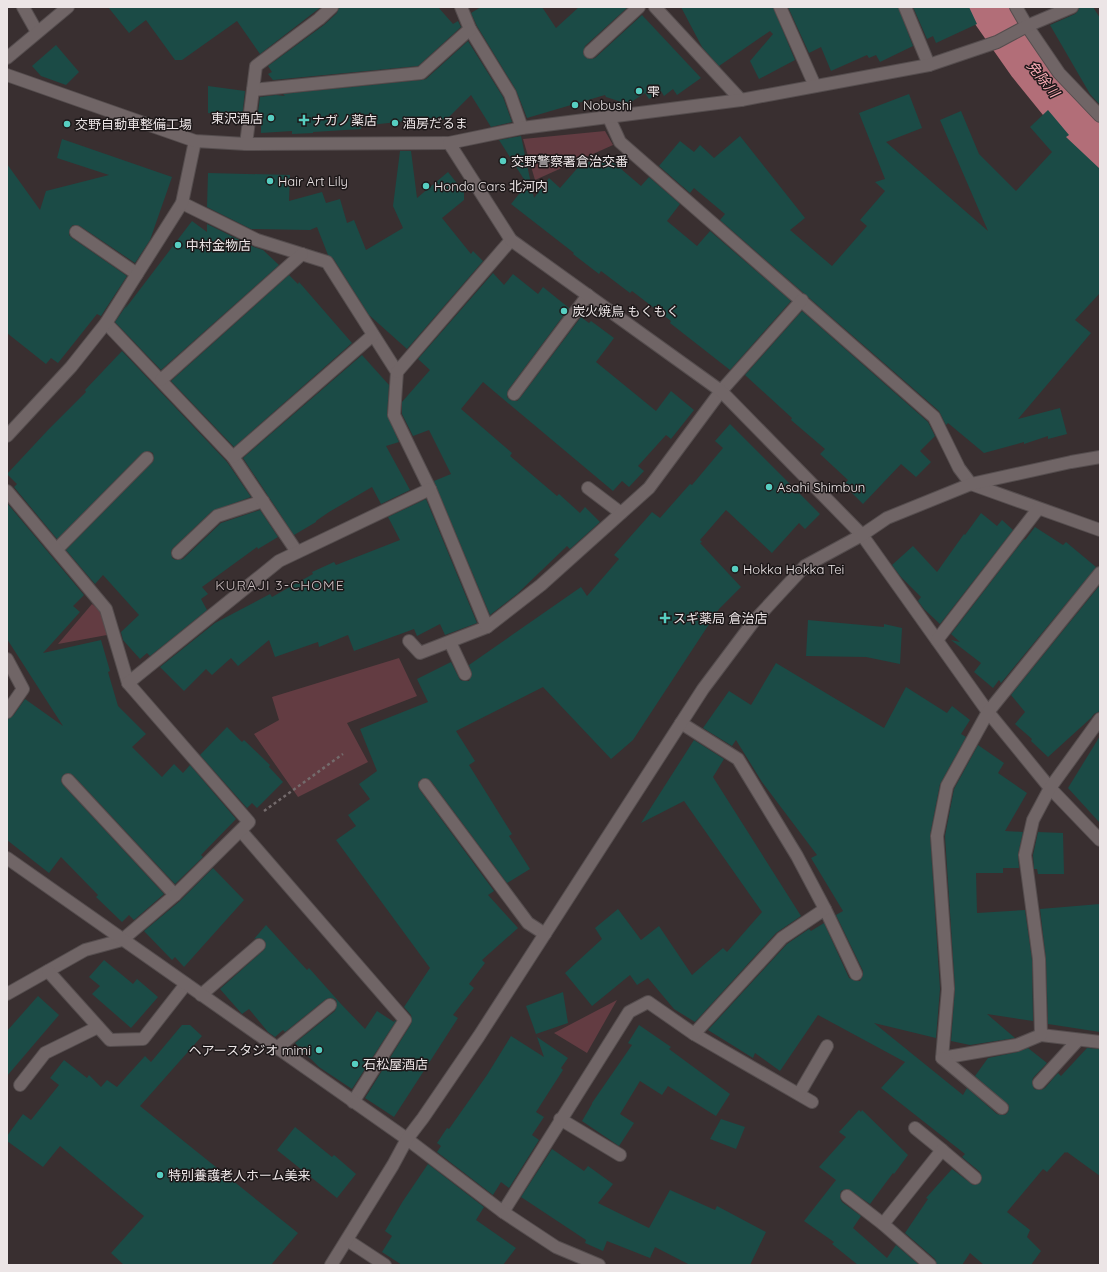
<svg xmlns="http://www.w3.org/2000/svg" width="1107" height="1272" font-family="Quicksand,'Noto Sans JP',sans-serif">
	<style>
		.green { fill: #633c42 }
		.lines { fill: none; stroke-linecap: round; stroke-linejoin: round }
		.river { stroke: #b26e78; stroke-width: 44 }
		.building { fill: #1b4b46 }
		.lane-casing { stroke: #554d4e; stroke-width: 14 }
		.street-casing { stroke: #554d4e; stroke-width: 14 }
		.secondary-casing { stroke: #554d4e; stroke-width: 14 }
		.path { stroke: #746b6c; stroke-width: 2.5; stroke-dasharray: 3 3; stroke-linecap: butt }
		.lane { stroke: #706566; stroke-width: 12 }
		.street { stroke: #706566; stroke-width: 12 }
		.secondary { stroke: #706566; stroke-width: 12 }
		.poi-dot { fill: #57cec1; stroke: #1d1819; stroke-width: 1.5 }
		.labels { text-anchor: middle; dominant-baseline: central; stroke-width: 3; stroke-linejoin: round; paint-order: stroke }
		.poi-label { font-size: 13px; fill: #ece5e6; stroke: #1d1819; text-anchor: start }
		.water-label { font-size: 14px; font-style: italic; fill: #fdaeb8; stroke: #1d1819 }
		.neighbourhood-label { font-size: 14px; letter-spacing: 1px; fill: #cbbec0; stroke: #1d1819 }
	</style>
	<rect width="100%" height="100%" fill="#392f30"/>
	<g class="green">
		<path d="M 605,131 L 613,145 L 535,180 L 523,139 Z"/>
		<path d="M 92,604 L 102,612 L 107,635 L 58,644 Z"/>
		<path d="M 399,658 L 417,696 L 347,723 L 368,762 L 298,797 L 254,734 L 279,720 L 272,697 Z"/>
		<path d="M 617,1000 L 587,1053 L 554,1033 Z"/>
	</g>
	<g class="lines">
		<path class="river" d="M 990,7 L 1030,64 L 1068,111 L 1100,147"/>
	</g>
	<g class="building">
		<path d="M 108,7 L 321,7 L 260,54 L 237,21 L 182,60 L 175,60 L 146,20 L 129,33 Z"/>
		<path d="M 339,7 L 438,7 L 453,24 L 458,21 L 461,27 L 418,66 L 273,80 L 268,74 L 272,72 L 268,66 L 324,25 L 337,13 Z"/>
		<path d="M 481,7 L 542,7 L 556,28 L 579,7 L 628,7 L 585,46 L 583,53 L 585,57 L 591,59 L 595,58 L 642,15 L 701,78 L 677,95 L 673,89 L 664,96 L 661,91 L 649,99 L 645,93 L 628,104 L 606,97 L 605,95 L 527,118 L 516,90 L 477,26 L 471,13 Z"/>
		<path d="M 681,7 L 773,7 L 795,60 L 759,79 L 750,61 L 773,34 L 770,31 L 719,66 L 702,47 Z"/>
		<path d="M 788,7 L 898,7 L 913,46 L 880,62 L 876,55 L 869,58 L 867,55 L 831,71 L 821,47 L 809,53 Z"/>
		<path d="M 913,7 L 969,7 L 977,24 L 936,43 L 933,36 L 927,39 Z"/>
		<path d="M 1079,7 L 1093,7 L 1100,18 L 1100,105 L 1090,94 L 1050,25 L 1075,14 L 1078,11 Z"/>
		<path d="M 468,41 L 503,97 L 512,122 L 491,127 L 471,95 L 447,119 L 434,120 L 434,118 L 361,126 L 361,129 L 313,132 L 313,133 L 292,134 L 292,131 L 261,133 L 261,120 L 257,120 L 260,97 L 276,95 L 285,96 L 283,94 L 422,80 L 426,79 Z"/>
		<path d="M 56,45 L 79,72 L 66,85 L 41,76 L 32,66 Z"/>
		<path d="M 208,86 L 245,91 L 242,118 L 208,113 Z"/>
		<path d="M 909,94 L 922,128 L 886,142 L 988,231 L 940,120 L 961,111 L 979,154 L 1016,191 L 1052,152 L 1030,127 L 1048,110 L 1069,135 L 1066,137 L 1100,169 L 1100,293 L 1075,320 L 1091,333 L 1018,419 L 1060,408 L 1067,434 L 1048,439 L 1048,436 L 1024,444 L 1024,442 L 984,453 L 948,423 L 946,425 L 939,411 L 720,220 L 725,214 L 694,188 L 690,193 L 659,166 L 680,141 L 694,152 L 700,145 L 714,158 L 740,136 L 805,218 L 790,230 L 832,266 L 867,226 L 860,220 L 885,191 L 875,182 L 885,179 L 859,113 Z"/>
		<path d="M 521,136 L 534,198 L 549,178 L 560,188 L 581,164 L 607,157 L 641,186 L 649,177 L 680,204 L 667,221 L 697,246 L 710,231 L 791,301 L 730,370 L 670,323 L 671,321 L 632,291 L 630,293 L 601,271 L 599,274 L 573,254 L 574,253 L 511,204 L 527,184 L 499,140 Z"/>
		<path d="M 62,139 L 172,177 L 150,240 L 135,263 L 80,226 L 73,225 L 70,228 L 69,235 L 72,238 L 127,276 L 101,316 L 97,314 L 58,363 L 51,358 L 46,364 L 7,333 L 7,164 L 40,210 L 46,191 L 109,175 L 57,158 Z"/>
		<path d="M 400,151 L 411,151 L 417,198 L 448,172 L 464,192 L 464,200 L 442,218 L 471,254 L 473,251 L 483,261 L 407,349 L 369,315 L 333,258 L 328,255 L 317,227 L 310,230 L 251,229 L 207,207 L 208,173 L 290,175 L 289,201 L 322,192 L 326,203 L 340,199 L 347,223 L 354,220 L 366,250 L 403,228 L 393,206 Z"/>
		<path d="M 192,221 L 207,232 L 207,224 L 254,247 L 263,250 L 279,265 L 161,370 L 115,322 L 128,303 L 125,309 Z"/>
		<path d="M 493,273 L 504,285 L 513,274 L 538,294 L 543,287 L 569,308 L 508,390 L 507,397 L 510,400 L 517,401 L 520,398 L 581,317 L 589,323 L 591,321 L 614,338 L 596,362 L 656,411 L 671,391 L 694,410 L 671,439 L 666,435 L 638,466 L 644,471 L 629,487 L 622,481 L 613,491 L 483,382 L 461,409 L 512,453 L 510,456 L 557,496 L 559,494 L 580,513 L 585,507 L 600,522 L 570,549 L 567,546 L 517,594 L 490,615 L 434,481 L 451,474 L 429,430 L 413,436 L 402,414 L 402,402 L 430,370 L 418,359 Z"/>
		<path d="M 289,275 L 298,284 L 299,282 L 352,343 L 234,447 L 171,381 Z"/>
		<path d="M 802,311 L 928,422 L 935,436 L 920,451 L 931,462 L 916,477 L 901,464 L 863,504 L 844,485 L 848,480 L 820,454 L 825,449 L 791,420 L 792,418 L 745,375 Z"/>
		<path d="M 122,351 L 227,462 L 251,497 L 212,511 L 173,548 L 171,551 L 172,558 L 176,560 L 183,559 L 221,523 L 260,510 L 278,537 L 258,549 L 257,547 L 202,587 L 208,594 L 201,599 L 207,610 L 150,656 L 147,653 L 140,659 L 123,640 L 121,632 L 139,615 L 103,575 L 95,584 L 66,550 L 152,463 L 154,460 L 153,453 L 149,451 L 142,453 L 57,539 L 14,487 L 17,484 L 7,474 L 48,430 L 86,392 L 85,390 Z"/>
		<path d="M 362,355 L 389,385 L 387,415 L 399,442 L 386,446 L 410,490 L 381,504 L 372,487 L 329,512 L 316,521 L 316,522 L 294,535 L 243,458 Z"/>
		<path d="M 730,424 L 820,514 L 805,529 L 799,523 L 772,553 L 726,510 L 700,540 L 702,542 L 700,543 L 741,587 L 719,609 L 633,740 L 611,759 L 543,687 L 456,731 L 475,761 L 469,765 L 512,834 L 509,836 L 530,869 L 507,883 L 431,781 L 425,778 L 418,782 L 418,785 L 419,789 L 494,891 L 488,895 L 518,928 L 482,960 L 485,963 L 469,984 L 474,988 L 453,1015 L 458,1018 L 394,1117 L 365,1098 L 411,1024 L 412,1020 L 411,1015 L 404,1007 L 430,968 L 336,840 L 356,826 L 348,815 L 370,799 L 359,784 L 377,771 L 360,729 L 428,702 L 417,679 L 451,662 L 460,680 L 464,681 L 469,681 L 472,674 L 469,665 L 581,587 L 587,596 L 619,559 L 614,555 L 646,519 L 652,512 L 660,518 L 690,484 L 692,485 L 723,448 L 715,441 Z"/>
		<path d="M 426,499 L 477,623 L 445,635 L 440,624 L 417,636 L 414,629 L 354,651 L 348,635 L 319,647 L 318,642 L 275,657 L 269,640 L 238,666 L 231,658 L 212,675 L 206,669 L 184,691 L 160,667 L 215,623 L 270,594 L 272,597 L 313,574 L 312,572 L 334,562 L 336,565 L 400,540 L 388,517 Z"/>
		<path d="M 7,503 L 84,595 L 73,606 L 80,612 L 43,653 L 101,640 L 110,671 L 108,672 L 118,706 L 146,734 L 132,747 L 162,777 L 174,764 L 183,773 L 190,765 L 236,819 L 201,855 L 203,857 L 175,884 L 73,775 L 67,773 L 63,775 L 61,781 L 63,785 L 164,894 L 134,920 L 129,915 L 122,922 L 96,897 L 98,895 L 61,857 L 49,873 L 7,840 L 7,719 L 13,716 L 25,699 L 63,726 L 7,639 Z"/>
		<path d="M 981,513 L 997,526 L 1002,520 L 1013,530 L 940,624 L 924,609 L 918,601 L 921,597 L 901,577 L 892,565 L 913,546 L 937,572 L 964,534 L 965,535 Z"/>
		<path d="M 1035,527 L 1063,545 L 1066,542 L 1096,567 L 1001,683 L 999,680 L 993,688 L 974,672 L 981,663 L 951,640 L 960,642 L 951,634 L 1024,539 L 1025,540 Z"/>
		<path d="M 1100,585 L 1100,711 L 1094,714 L 1091,718 L 1048,757 L 1031,741 L 1032,739 L 1015,724 L 1025,712 L 1011,695 Z"/>
		<path d="M 808,620 L 884,627 L 884,624 L 902,628 L 900,664 L 866,657 L 806,656 Z"/>
		<path d="M 776,663 L 884,728 L 906,687 L 947,713 L 952,706 L 970,720 L 961,734 L 966,737 L 940,784 L 930,835 L 940,989 L 936,1038 L 874,1023 L 963,1095 L 967,1088 L 997,1114 L 1001,1115 L 1005,1115 L 1008,1112 L 1009,1109 L 1009,1105 L 975,1076 L 988,1058 L 1018,1052 L 1028,1048 L 1047,1063 L 1033,1078 L 1032,1082 L 1034,1089 L 1041,1090 L 1045,1088 L 1058,1073 L 1061,1076 L 1087,1048 L 1100,1049 L 1100,1176 L 1067,1152 L 1066,1153 L 1065,1152 L 1047,1172 L 1043,1169 L 1007,1212 L 1030,1230 L 1027,1237 L 1041,1251 L 1031,1265 L 984,1265 L 970,1253 L 962,1265 L 937,1265 L 935,1259 L 905,1233 L 928,1199 L 926,1198 L 952,1169 L 973,1185 L 980,1183 L 982,1179 L 980,1172 L 962,1157 L 965,1154 L 881,1088 L 905,1062 L 818,1015 L 780,1071 L 755,1053 L 753,1058 L 708,1030 L 787,944 L 809,929 L 811,931 L 824,923 L 849,978 L 856,981 L 860,981 L 863,975 L 863,971 L 836,915 L 843,911 L 811,858 L 817,855 L 762,782 L 736,740 L 732,746 L 703,728 L 729,691 L 751,705 Z"/>
		<path d="M 227,727 L 242,742 L 244,740 L 270,765 L 269,767 L 283,782 L 257,808 L 252,803 L 247,808 L 200,755 Z"/>
		<path d="M 1100,736 L 1100,823 L 1068,788 Z"/>
		<path d="M 694,740 L 724,759 L 713,777 L 801,916 L 776,933 L 695,1022 L 674,1009 L 648,978 L 637,985 L 630,975 L 592,1006 L 565,973 L 602,939 L 595,928 L 618,909 L 641,940 L 659,926 L 692,975 L 723,948 L 727,952 L 762,912 L 684,801 L 641,823 Z"/>
		<path d="M 978,745 L 1004,763 L 998,773 L 1027,793 L 1005,831 L 1023,832 L 1018,854 L 1019,868 L 1003,868 L 1003,873 L 976,873 L 977,913 L 1025,910 L 1032,960 L 1033,1021 L 987,1014 L 1015,1038 L 970,1045 L 951,1041 L 955,988 L 945,836 L 954,789 Z"/>
		<path d="M 1038,832 L 1063,833 L 1064,874 L 1038,874 L 1037,869 L 1034,869 L 1033,855 Z"/>
		<path d="M 213,868 L 244,900 L 184,967 L 175,957 L 172,960 L 144,931 L 180,901 Z"/>
		<path d="M 1100,904 L 1100,1032 L 1048,1024 L 1046,959 L 1040,909 Z"/>
		<path d="M 266,925 L 307,970 L 309,968 L 341,1004 L 365,1029 L 377,1011 L 394,1022 L 395,1020 L 396,1021 L 352,1089 L 319,1067 L 295,1043 L 335,1011 L 337,1004 L 336,1000 L 332,998 L 326,999 L 285,1032 L 283,1030 L 275,1037 L 268,1032 L 249,1009 L 242,1014 L 220,989 L 264,950 L 266,944 L 264,940 L 258,938 L 254,939 Z"/>
		<path d="M 104,960 L 133,984 L 137,979 L 158,997 L 131,1028 L 92,994 L 100,986 L 89,977 Z"/>
		<path d="M 563,992 L 568,1023 L 536,1034 L 526,1006 Z"/>
		<path d="M 38,996 L 59,1015 L 7,1076 L 7,1031 Z"/>
		<path d="M 182,1025 L 190,1025 L 202,1036 L 140,1106 L 298,1233 L 271,1265 L 124,1265 L 111,1253 L 144,1216 L 60,1146 L 43,1167 L 7,1141 L 7,1136 L 23,1114 L 31,1120 L 59,1085 L 50,1078 L 64,1060 L 87,1078 L 89,1075 L 101,1087 L 107,1080 L 117,1087 L 145,1056 L 151,1062 Z"/>
		<path d="M 639,1025 L 671,1047 L 669,1049 L 730,1094 L 716,1116 L 668,1086 L 662,1095 L 640,1081 L 620,1114 L 634,1123 L 619,1146 L 582,1121 L 592,1104 L 592,1103 L 632,1045 L 628,1043 Z"/>
		<path d="M 511,1036 L 544,1057 L 537,1037 L 568,1058 L 561,1068 L 563,1070 L 536,1112 L 544,1117 L 532,1135 L 539,1140 L 509,1188 L 501,1182 L 493,1195 L 437,1152 L 441,1146 L 437,1143 L 447,1128 L 449,1129 L 487,1075 Z"/>
		<path d="M 859,1110 L 861,1112 L 862,1110 L 908,1155 L 894,1174 L 893,1173 L 870,1204 L 848,1189 L 845,1189 L 841,1191 L 840,1195 L 840,1198 L 842,1202 L 861,1216 L 853,1228 L 887,1258 L 896,1245 L 919,1265 L 858,1265 L 832,1244 L 834,1242 L 804,1221 L 836,1180 L 819,1167 L 846,1137 L 839,1132 Z"/>
		<path d="M 721,1119 L 745,1127 L 736,1149 L 710,1139 Z"/>
		<path d="M 295,1127 L 332,1157 L 334,1155 L 356,1174 L 337,1198 L 277,1150 Z"/>
		<path d="M 552,1149 L 584,1171 L 588,1166 L 613,1184 L 598,1203 L 649,1228 L 670,1190 L 715,1210 L 717,1206 L 766,1232 L 750,1265 L 690,1265 L 655,1247 L 650,1258 L 607,1241 L 603,1251 L 585,1243 L 586,1240 L 521,1197 Z"/>
		<path d="M 428,1164 L 484,1207 L 476,1220 L 516,1248 L 503,1265 L 402,1265 L 382,1252 L 392,1236 L 385,1231 L 403,1201 Z"/>
	</g>
	<g class="lines">
		<defs>
			<g id="lane">
				<path d="M 780,7 L 815,86"/>
				<path d="M 590,52 L 639,7"/>
				<path d="M 76,232 L 137,274"/>
				<path d="M 514,394 L 588,295"/>
				<path d="M 588,488 L 621,513"/>
				<path d="M 57,549 L 147,458"/>
				<path d="M 178,553 L 217,516 L 263,501"/>
				<path d="M 409,641 L 420,653 L 487,627"/>
				<path d="M 450,642 L 465,674"/>
				<path d="M 68,780 L 175,895"/>
				<path d="M 425,785 L 528,923 L 545,934"/>
				<path d="M 241,831 L 405,1020 L 353,1102"/>
				<path d="M 201,995 L 259,945"/>
				<path d="M 277,1048 L 330,1005"/>
				<path d="M 20,1085 L 45,1053 L 98,1027"/>
				<path d="M 347,1240 L 385,1265"/>
			</g>
			<g id="street">
				<path d="M 23,7 L 37,32"/>
				<path d="M 461,7 L 470,29 L 510,94 L 522,128"/>
				<path d="M 655,7 L 741,100"/>
				<path d="M 905,7 L 929,65"/>
				<path d="M 1016,7 L 1027,26 L 1059,73 L 1100,116"/>
				<path d="M 7,58 L 68,7"/>
				<path d="M 253,90 L 421,73 L 470,29"/>
				<path d="M 609,118 L 620,142 L 934,417 L 959,468 L 971,484 L 1100,530"/>
				<path d="M 246,144 L 256,66 L 319,19 L 332,7"/>
				<path d="M 182,203 L 257,240 L 327,262 L 397,372 L 394,415 L 430,489 L 487,627 L 541,585 L 649,488 L 721,391 L 802,300"/>
				<path d="M 106,323 L 233,457 L 297,552"/>
				<path d="M 397,372 L 511,240"/>
				<path d="M 161,380 L 302,254"/>
				<path d="M 7,436 L 71,367 L 106,323 L 137,274 L 182,203 L 195,141"/>
				<path d="M 233,457 L 373,335"/>
				<path d="M 7,491 L 106,609 L 128,683 L 249,822 L 175,895 L 122,940 L 85,950 L 7,994"/>
				<path d="M 862,535 L 988,712 L 1050,788 L 1100,840"/>
				<path d="M 1100,573 L 988,712 L 947,786 L 937,836 L 948,989 L 942,1058 L 1017,1045 L 1041,1035 L 1100,1042"/>
				<path d="M 937,640 L 1038,509"/>
				<path d="M 7,659 L 23,689 L 7,712"/>
				<path d="M 128,683 L 279,561 L 430,489"/>
				<path d="M 825,909 L 856,974"/>
				<path d="M 48,971 L 110,1040 L 143,1039 L 186,984"/>
				<path d="M 694,1034 L 812,1102"/>
				<path d="M 1041,1035 L 1039,959 L 1025,855 L 1033,820 L 1050,788 L 1100,719"/>
				<path d="M 942,1058 L 1002,1108"/>
				<path d="M 1039,1083 L 1078,1040"/>
				<path d="M 799,1094 L 827,1046"/>
				<path d="M 560,1119 L 620,1155"/>
				<path d="M 915,1128 L 942,1150"/>
				<path d="M 847,1196 L 883,1224"/>
				<path d="M 503,1212 L 629,1012 L 648,1002 L 694,1034 L 782,938 L 825,909 L 797,856 L 738,759 L 681,723"/>
				<path d="M 930,1265 L 883,1224 L 942,1150 L 975,1178"/>
			</g>
			<g id="secondary">
				<path d="M 7,75 L 195,141 L 246,144 L 449,143"/>
				<path d="M 862,535 L 721,391 L 511,240 L 449,143 L 522,128 L 741,100 L 929,65 L 997,42 L 1027,26 L 1072,7"/>
				<path d="M 7,858 L 407,1139 L 503,1212 L 556,1247 L 599,1265"/>
				<path d="M 331,1265 L 393,1165 L 407,1139 L 423,1118 L 479,1036 L 703,689 L 754,621 L 805,566 L 862,535 L 887,518 L 971,484 L 1071,462 L 1100,457"/>
			</g>
		</defs>
		<use href="#lane" class="lane-casing"/>
		<use href="#street" class="street-casing"/>
		<use href="#secondary" class="secondary-casing"/>
		<path class="path" d="M 264,811 L 343,754"/>
		<use href="#lane" class="lane"/>
		<use href="#street" class="street"/>
		<use href="#secondary" class="secondary"/>
	</g>
	<g class="poi-dot">
		<circle cx="639" cy="91" r="4"/>
		<circle cx="575" cy="105" r="4"/>
		<circle cx="271" cy="118" r="4"/>
		<path d="M302 114h4v4h4v4h-4v4h-4v-4h-4v-4h4z"/>
		<circle cx="395" cy="123" r="4"/>
		<circle cx="67" cy="124" r="4"/>
		<circle cx="503" cy="161" r="4"/>
		<circle cx="270" cy="181" r="4"/>
		<circle cx="426" cy="186" r="4"/>
		<circle cx="178" cy="245" r="4"/>
		<circle cx="564" cy="311" r="4"/>
		<circle cx="769" cy="487" r="4"/>
		<circle cx="735" cy="569" r="4"/>
		<path d="M663 612h4v4h4v4h-4v4h-4v-4h-4v-4h4z"/>
		<circle cx="319" cy="1050" r="4"/>
		<circle cx="355" cy="1064" r="4"/>
		<circle cx="160" cy="1175" r="4"/>
	</g>
	<g class="labels">
		<g class="poi-label">
			<text x="647" y="91">雫</text>
			<text x="583" y="105">Nobushi</text>
			<text x="263" y="118" text-anchor="end">東沢酒店</text>
			<text x="312" y="120">ナガノ薬店</text>
			<text x="403" y="123">酒房だるま</text>
			<text x="75" y="124">交野自動車整備工場</text>
			<text x="511" y="161">交野警察署倉治交番</text>
			<text x="278" y="181">Hair Art Lily</text>
			<text x="434" y="186">Honda Cars 北河内</text>
			<text x="186" y="245">中村金物店</text>
			<text x="572" y="311">炭火焼鳥 もくもく</text>
			<text x="777" y="487">Asahi Shimbun</text>
			<text x="743" y="569">Hokka Hokka Tei</text>
			<text x="673" y="618">スギ薬局 倉治店</text>
			<text x="311" y="1050" text-anchor="end">ヘアースタジオ mimi</text>
			<text x="363" y="1064">石松屋酒店</text>
			<text x="168" y="1175">特別養護老人ホーム美来</text>
		</g>
		<g class="water-label">
			<text transform="translate(1043 79) rotate(51)">免除川</text>
		</g>
		<g class="neighbourhood-label">
			<text x="280" y="585">KURAJI 3-CHOME</text>
		</g>
	</g>
	<rect width="1107" height="1272" fill="none" stroke="#ece5e6" stroke-width="16"/>
</svg>
